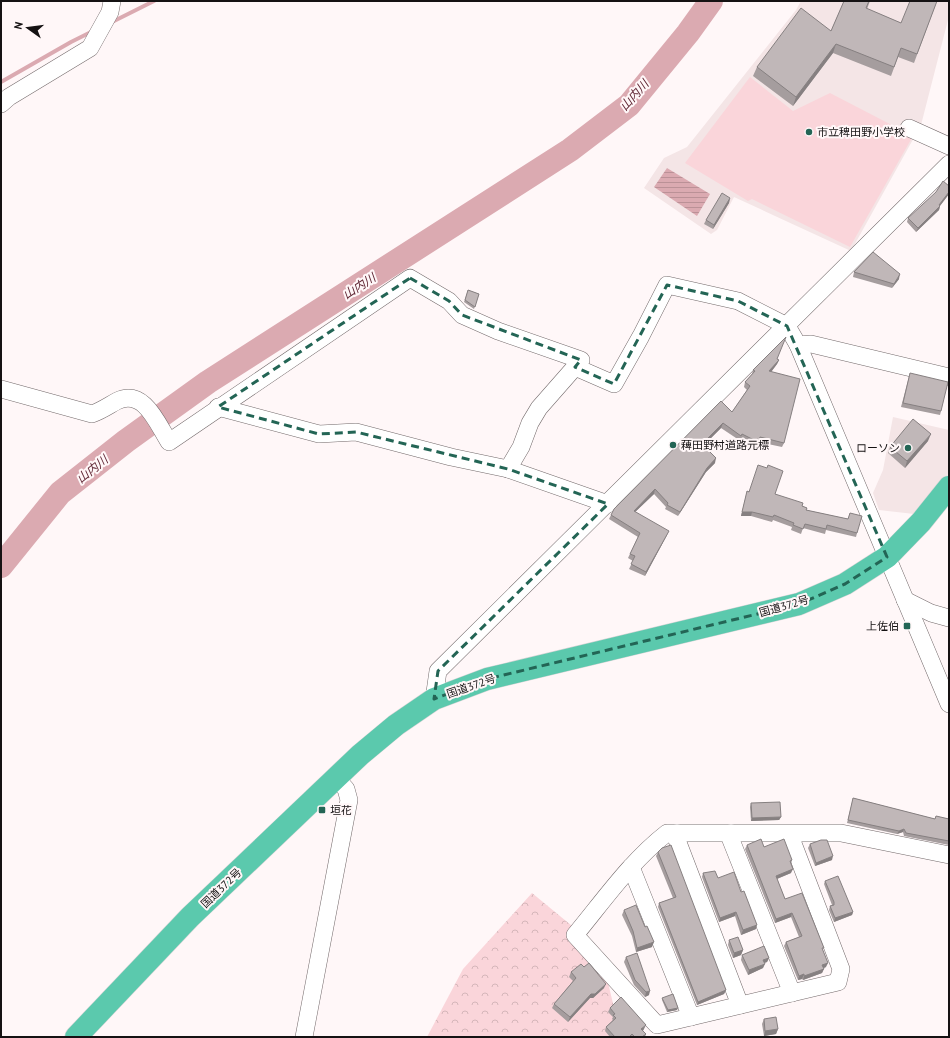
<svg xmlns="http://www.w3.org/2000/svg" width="950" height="1038" font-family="'PT Sans','Noto Sans JP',sans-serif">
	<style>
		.built { fill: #f4e5e6 }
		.grass { fill: #fad5da }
		.forest { fill: url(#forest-crowns) }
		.water { fill: url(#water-rules) }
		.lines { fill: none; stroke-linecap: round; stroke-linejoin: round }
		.stream { stroke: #dbaab1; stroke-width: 4 }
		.river { stroke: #dbaab1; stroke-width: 24 }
		.minor-casing { stroke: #736a6b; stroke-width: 18 }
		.highway-casing { stroke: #d5d4d5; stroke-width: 23 }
		.minor { stroke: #fff; stroke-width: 17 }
		.highway { stroke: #5bc9ad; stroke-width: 22 }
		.wall { fill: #a59d9e }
		.shaded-wall { fill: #868081 }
		.building { fill: #c0b7b8; stroke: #868081 }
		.marked { fill: none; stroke: #236555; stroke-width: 3; stroke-dasharray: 8 5; stroke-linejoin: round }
		.poi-dot { fill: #236555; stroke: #fff7f8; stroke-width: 1.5 }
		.labels { text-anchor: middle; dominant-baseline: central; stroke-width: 4; stroke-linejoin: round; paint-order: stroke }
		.poi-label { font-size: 11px; fill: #151213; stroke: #fff7f8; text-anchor: start }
		.street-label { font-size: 11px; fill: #151213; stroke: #fff7f8 }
		.water-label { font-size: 12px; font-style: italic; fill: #5a1f2d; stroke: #fff7f8 }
	</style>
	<defs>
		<pattern id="forest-crowns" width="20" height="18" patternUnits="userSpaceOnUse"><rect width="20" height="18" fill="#fad5da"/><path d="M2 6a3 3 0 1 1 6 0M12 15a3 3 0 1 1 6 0" fill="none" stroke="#d5b6ba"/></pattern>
		<pattern id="water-rules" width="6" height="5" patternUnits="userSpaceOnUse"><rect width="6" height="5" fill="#dbaab1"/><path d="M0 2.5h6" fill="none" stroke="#bb9197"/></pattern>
	</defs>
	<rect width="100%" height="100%" fill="#fff7f8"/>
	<g class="built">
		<path d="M 801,1 L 949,1 L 949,16 L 921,125 L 851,251 L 734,197 L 717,230 L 711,234 L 644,188 L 664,158 L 687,147 L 796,10 Z"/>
		<path d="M 893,417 L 949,430 L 949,473 L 914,514 L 879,510 L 873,493 L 883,470 Z"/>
	</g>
	<path class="grass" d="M 750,77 L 793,111 L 830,93 L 913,136 L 850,247 L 752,199 L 748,201 L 685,163 Z"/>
	<path class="forest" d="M 532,893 L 600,949 L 621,1037 L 427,1037 L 463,969 Z"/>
	<path class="water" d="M 667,168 L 710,194 L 697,216 L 654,187 Z"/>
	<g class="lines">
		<g class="stream">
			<path d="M 112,22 L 154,1"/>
			<path d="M 1,82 L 71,42 L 93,31"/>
		</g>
		<path class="river" d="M 1,566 L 60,493 L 126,441 L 208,382 L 570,150 L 629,105 L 688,33 L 711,1"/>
		<defs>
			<g id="minor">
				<path d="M 1,104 L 9,97 L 90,48 L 110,12 L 112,1"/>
				<path d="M 909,128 L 949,146"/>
				<path d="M 798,345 L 811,344 L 949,377"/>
				<path d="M 1,389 L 92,414 C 101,411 108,406 117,401 C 144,388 157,423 169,442 L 410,278 L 449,301 L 462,315 L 498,331 L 581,360 L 575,367 L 614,384 L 641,336 L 667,285 L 738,301 L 787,326 L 798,345 L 949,704"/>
				<path d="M 218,407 L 319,434 L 356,432 L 451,457 L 508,469 L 608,504"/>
				<path d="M 508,469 L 521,447 L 530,423 L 539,408 L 575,367"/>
				<path d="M 905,600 L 931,613 L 949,618"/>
				<path d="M 434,699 L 438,671 L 949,164"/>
				<path d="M 677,833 L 677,840 L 740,1005"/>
				<path d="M 731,833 L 731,840 L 792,993"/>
				<path d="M 789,833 L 841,969 L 838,982 L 657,1025 L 575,935 C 604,900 631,861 667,833 L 841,833 L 949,855"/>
				<path d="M 631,867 L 691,1017"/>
				<path d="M 304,1037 L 349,800 L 346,789 L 336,778"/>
			</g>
			<path id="highway" d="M 76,1037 L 190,917 L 360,755 L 396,725 L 434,699 L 487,679 L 799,604 L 845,584 L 887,557 L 921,522 L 949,487"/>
		</defs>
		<use href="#minor" class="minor-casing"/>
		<use href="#highway" class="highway-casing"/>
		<use href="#minor" class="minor"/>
		<use href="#highway" class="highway"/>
	</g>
	<g class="wall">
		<path d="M 844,1 L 870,1 L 867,9 L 901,23 L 937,1 L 914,63 L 898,57 L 891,76 L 833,53 L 793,106 L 753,76 L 757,67 L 831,31 Z"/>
		<path d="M 949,186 L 949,194 L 940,206 L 939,210 L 916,232 L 907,222 L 908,218 Z"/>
		<path d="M 730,198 L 729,203 L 713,229 L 704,224 L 706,220 Z"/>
		<path d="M 854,272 L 899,279 L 892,288 L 853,277 Z"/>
		<path d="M 468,290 L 479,294 L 474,309 L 464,302 Z"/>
		<path d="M 777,359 L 779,360 L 777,364 L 771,372 L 784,443 L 782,447 L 759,442 L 756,446 L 741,438 L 739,440 L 721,428 L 709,440 L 708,445 L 706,448 L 715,463 L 706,472 L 678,516 L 665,509 L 666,507 L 654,494 L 635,512 L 667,535 L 645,576 L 629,569 L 633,561 L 628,558 L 638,537 L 609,519 L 611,515 L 732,412 L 747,390 L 744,387 L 745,382 L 752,374 L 753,370 Z"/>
		<path d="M 910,373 L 941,411 L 940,415 L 901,407 Z"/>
		<path d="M 928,441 L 905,468 L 888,453 L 890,447 Z"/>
		<path d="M 747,491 L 775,494 L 807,508 L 806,510 L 848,519 L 850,513 L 857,533 L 856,537 L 826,530 L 825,534 L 803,528 L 801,534 L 791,530 L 792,527 L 773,520 L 772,522 L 751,516 L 741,516 Z"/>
		<path d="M 853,798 L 935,819 L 936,816 L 949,819 L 949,845 L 904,836 L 903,832 L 897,834 L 847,823 Z"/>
		<path d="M 751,803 L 781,817 L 779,820 L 751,821 L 750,807 Z"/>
		<path d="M 810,844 L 832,860 L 815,866 L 808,848 Z"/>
		<path d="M 747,845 L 764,847 L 792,860 L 791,864 L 791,873 L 777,879 L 785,899 L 823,951 L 826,967 L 824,968 L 822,973 L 803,980 L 802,979 L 798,980 L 784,946 L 786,942 L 799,937 L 791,917 L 775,923 L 745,849 Z"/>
		<path d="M 658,852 L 726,990 L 724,994 L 697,1005 L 658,907 L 659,903 L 673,898 L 656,856 Z"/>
		<path d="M 703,873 L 718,878 L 741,892 L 756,929 L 741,935 L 735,916 L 719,922 L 702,877 Z"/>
		<path d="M 825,881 L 853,912 L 852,915 L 834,922 L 829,910 L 830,906 L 832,905 L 824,884 Z"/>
		<path d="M 624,910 L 652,947 L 636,952 L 632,936 L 622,915 Z"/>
		<path d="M 729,940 L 743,950 L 741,955 L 733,958 L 728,945 Z"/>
		<path d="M 742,955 L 769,958 L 767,962 L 764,963 L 763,968 L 748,975 L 741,960 Z"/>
		<path d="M 626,957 L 649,995 L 645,997 L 634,985 L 624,962 Z"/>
		<path d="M 584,967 L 604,988 L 593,998 L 590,998 L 568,1022 L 552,1008 L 554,1004 L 573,981 L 569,977 L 571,972 Z"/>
		<path d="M 662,998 L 677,1010 L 667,1012 L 662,1000 Z"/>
		<path d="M 610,1008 L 644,1029 L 643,1031 L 646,1034 L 645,1037 L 610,1037 L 605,1031 L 606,1027 L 613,1020 L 612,1019 L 613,1017 L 608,1012 Z"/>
		<path d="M 764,1019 L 778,1029 L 776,1034 L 764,1036 L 762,1024 Z"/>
	</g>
	<g class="shaded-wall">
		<path d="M 836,44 L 833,53 L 793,106 L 796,97 Z"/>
		<path d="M 949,192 L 949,194 L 939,207 L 940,206 L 939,210 L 916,232 L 918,228 L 939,205 Z"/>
		<path d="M 730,198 L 729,203 L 713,229 L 714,225 Z"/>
		<path d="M 900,274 L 899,279 L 892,288 L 894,284 Z"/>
		<path d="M 779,360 L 777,364 L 768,376 L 769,371 Z"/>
		<path d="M 723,423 L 721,428 L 706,443 L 708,438 Z"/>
		<path d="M 931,434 L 928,441 L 905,468 L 907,461 Z"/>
		<path d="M 710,441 L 708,445 L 703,451 L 704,446 Z"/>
		<path d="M 716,458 L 715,463 L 706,472 L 678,516 L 680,512 L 707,468 Z"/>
		<path d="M 655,489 L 654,494 L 632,515 L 634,511 Z"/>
		<path d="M 742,512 L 752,512 L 751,516 L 741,516 Z"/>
		<path d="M 669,531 L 667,535 L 645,576 L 646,572 Z"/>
		<path d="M 781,817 L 779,820 L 751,821 L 752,818 Z"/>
		<path d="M 904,829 L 903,832 L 897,834 L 899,831 Z"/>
		<path d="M 833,856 L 832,860 L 815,866 L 816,863 Z"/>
		<path d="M 793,869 L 791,873 L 774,880 L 776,876 Z"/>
		<path d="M 736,912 L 735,916 L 719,922 L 720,918 Z"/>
		<path d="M 853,912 L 852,915 L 834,922 L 835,918 Z"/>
		<path d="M 792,913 L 791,917 L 775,923 L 776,919 Z"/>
		<path d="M 757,925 L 756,929 L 741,935 L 743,930 Z"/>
		<path d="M 654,942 L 652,947 L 636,952 L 637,948 Z"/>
		<path d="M 743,950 L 741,955 L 733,958 L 734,953 Z"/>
		<path d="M 769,958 L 767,962 L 761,964 L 763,960 Z"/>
		<path d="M 828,963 L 826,967 L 821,969 L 822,965 Z"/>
		<path d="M 765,964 L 763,968 L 748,975 L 749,970 Z"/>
		<path d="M 824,969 L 822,973 L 803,980 L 804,976 Z"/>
		<path d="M 804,974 L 802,979 L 798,980 L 799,976 Z"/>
		<path d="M 606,984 L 604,988 L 593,998 L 590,998 L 568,1022 L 570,1017 L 591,994 Z"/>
		<path d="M 726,990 L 724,994 L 697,1005 L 698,1002 Z"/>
		<path d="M 650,991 L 649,995 L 645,997 L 646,992 Z"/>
		<path d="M 678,1008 L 677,1010 L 667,1012 L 668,1010 Z"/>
		<path d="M 646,1025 L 644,1029 L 640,1033 L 641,1029 Z"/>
		<path d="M 778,1029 L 776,1034 L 764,1036 L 765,1031 Z"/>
	</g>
	<g class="building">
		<path d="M 844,1 L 869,1 L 866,8 L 901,23 L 910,1 L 937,1 L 917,54 L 901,48 L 894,67 L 836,44 L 796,97 L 757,67 L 801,8 L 831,31 Z"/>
		<path d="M 943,181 L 949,186 L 949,192 L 939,205 L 940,206 L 918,228 L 908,218 L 936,192 Z"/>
		<path d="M 722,193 L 730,198 L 714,225 L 706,220 Z"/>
		<path d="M 873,252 L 900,274 L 894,284 L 854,272 Z"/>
		<path d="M 468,290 L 479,294 L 475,307 L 465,300 Z"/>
		<path d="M 786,337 L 777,359 L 779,360 L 769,371 L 800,379 L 784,443 L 760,437 L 758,442 L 742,434 L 741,436 L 723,423 L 708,438 L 710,441 L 704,446 L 716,458 L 707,468 L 680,512 L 667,505 L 668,503 L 655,489 L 634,511 L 669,531 L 646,572 L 631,564 L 635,556 L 630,554 L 640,533 L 611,515 L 614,509 L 721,401 L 732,412 L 750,386 L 745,382 L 755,371 L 753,370 Z"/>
		<path d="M 910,373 L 948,382 L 941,411 L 903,403 Z"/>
		<path d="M 913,419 L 931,434 L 907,461 L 890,447 Z"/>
		<path d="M 758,465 L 767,468 L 768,465 L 783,471 L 775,494 L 803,503 L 802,506 L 807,508 L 806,510 L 848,519 L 850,513 L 862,516 L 857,533 L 827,525 L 826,529 L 805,524 L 803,529 L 793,525 L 794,523 L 774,515 L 773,517 L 752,512 L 742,512 L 747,491 L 749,492 Z"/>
		<path d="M 853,798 L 935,819 L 936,816 L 949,819 L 949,841 L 906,833 L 904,829 L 899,831 L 848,820 Z"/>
		<path d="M 780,802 L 781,817 L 752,818 L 751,803 Z"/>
		<path d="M 761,839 L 764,847 L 784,839 L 792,860 L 790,861 L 793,869 L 776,876 L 785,899 L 802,893 L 824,948 L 822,948 L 828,963 L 822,965 L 824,969 L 804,976 L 804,974 L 799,976 L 786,942 L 802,936 L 792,913 L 776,919 L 747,845 Z"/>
		<path d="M 821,840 L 827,840 L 833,856 L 816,863 L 810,844 Z"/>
		<path d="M 671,845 L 726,990 L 698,1002 L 659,903 L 676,897 L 658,852 L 662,848 Z"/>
		<path d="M 715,871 L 718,878 L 734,872 L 741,892 L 744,891 L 757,925 L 743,930 L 736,912 L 720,918 L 703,873 Z"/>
		<path d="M 838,876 L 853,912 L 835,918 L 830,906 L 834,905 L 834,902 L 825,881 Z"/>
		<path d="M 636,905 L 645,927 L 647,926 L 654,942 L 637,948 L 633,931 L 624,910 Z"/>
		<path d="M 738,937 L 743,950 L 734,953 L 729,940 Z"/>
		<path d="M 764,946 L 769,958 L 763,960 L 765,964 L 749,970 L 742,955 Z"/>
		<path d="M 637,953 L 650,991 L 646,992 L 635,980 L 626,957 Z"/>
		<path d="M 589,963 L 606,984 L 595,994 L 591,994 L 570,1017 L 554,1004 L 576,978 L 571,972 L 581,964 L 584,967 Z"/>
		<path d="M 673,994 L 678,1008 L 668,1010 L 662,998 Z"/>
		<path d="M 621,997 L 646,1025 L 641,1029 L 646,1034 L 642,1037 L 635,1037 L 632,1034 L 629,1037 L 615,1037 L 606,1027 L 616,1018 L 613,1015 L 615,1014 L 610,1008 Z"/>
		<path d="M 776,1017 L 778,1029 L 765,1031 L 764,1019 Z"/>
	</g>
	<path class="marked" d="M 410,278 L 449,301 L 462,315 L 581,360 L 575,367 L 614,384 L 667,285 L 738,301 L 787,326 L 887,557 L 845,584 L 799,604 L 487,679 L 434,699 L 438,671 L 608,504 L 508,469 L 356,432 L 319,434 L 218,407 Z"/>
	<g class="poi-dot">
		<circle cx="809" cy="132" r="4"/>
		<circle cx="673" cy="445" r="4"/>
		<circle cx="908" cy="448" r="4"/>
		<rect x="903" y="622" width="8" height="8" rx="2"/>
		<rect x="318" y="806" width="8" height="8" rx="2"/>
	</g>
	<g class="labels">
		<g class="poi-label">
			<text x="817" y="132">市立稗田野小学校</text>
			<text x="681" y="445">薭田野村道路元標</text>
			<text x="900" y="448" text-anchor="end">ローソン</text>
			<text x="899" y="626" text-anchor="end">上佐伯</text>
			<text x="330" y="810">垣花</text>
		</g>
		<g class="street-label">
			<text transform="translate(784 606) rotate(-16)">国道372号</text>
			<text transform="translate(471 686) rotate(-19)">国道372号</text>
			<text transform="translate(221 888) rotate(-44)">国道372号</text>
		</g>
		<g class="water-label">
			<text transform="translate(634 95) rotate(-48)">山内川</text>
			<text transform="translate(359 286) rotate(-33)">山内川</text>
			<text transform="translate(92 469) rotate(-39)">山内川</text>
		</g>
	</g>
	<rect width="950" height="1038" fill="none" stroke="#151213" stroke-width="4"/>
	<g transform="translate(28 28) rotate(284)" stroke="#fff7f8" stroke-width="3" paint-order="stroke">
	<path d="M0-3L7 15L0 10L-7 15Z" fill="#151213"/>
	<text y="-6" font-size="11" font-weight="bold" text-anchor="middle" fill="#151213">N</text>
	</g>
</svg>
